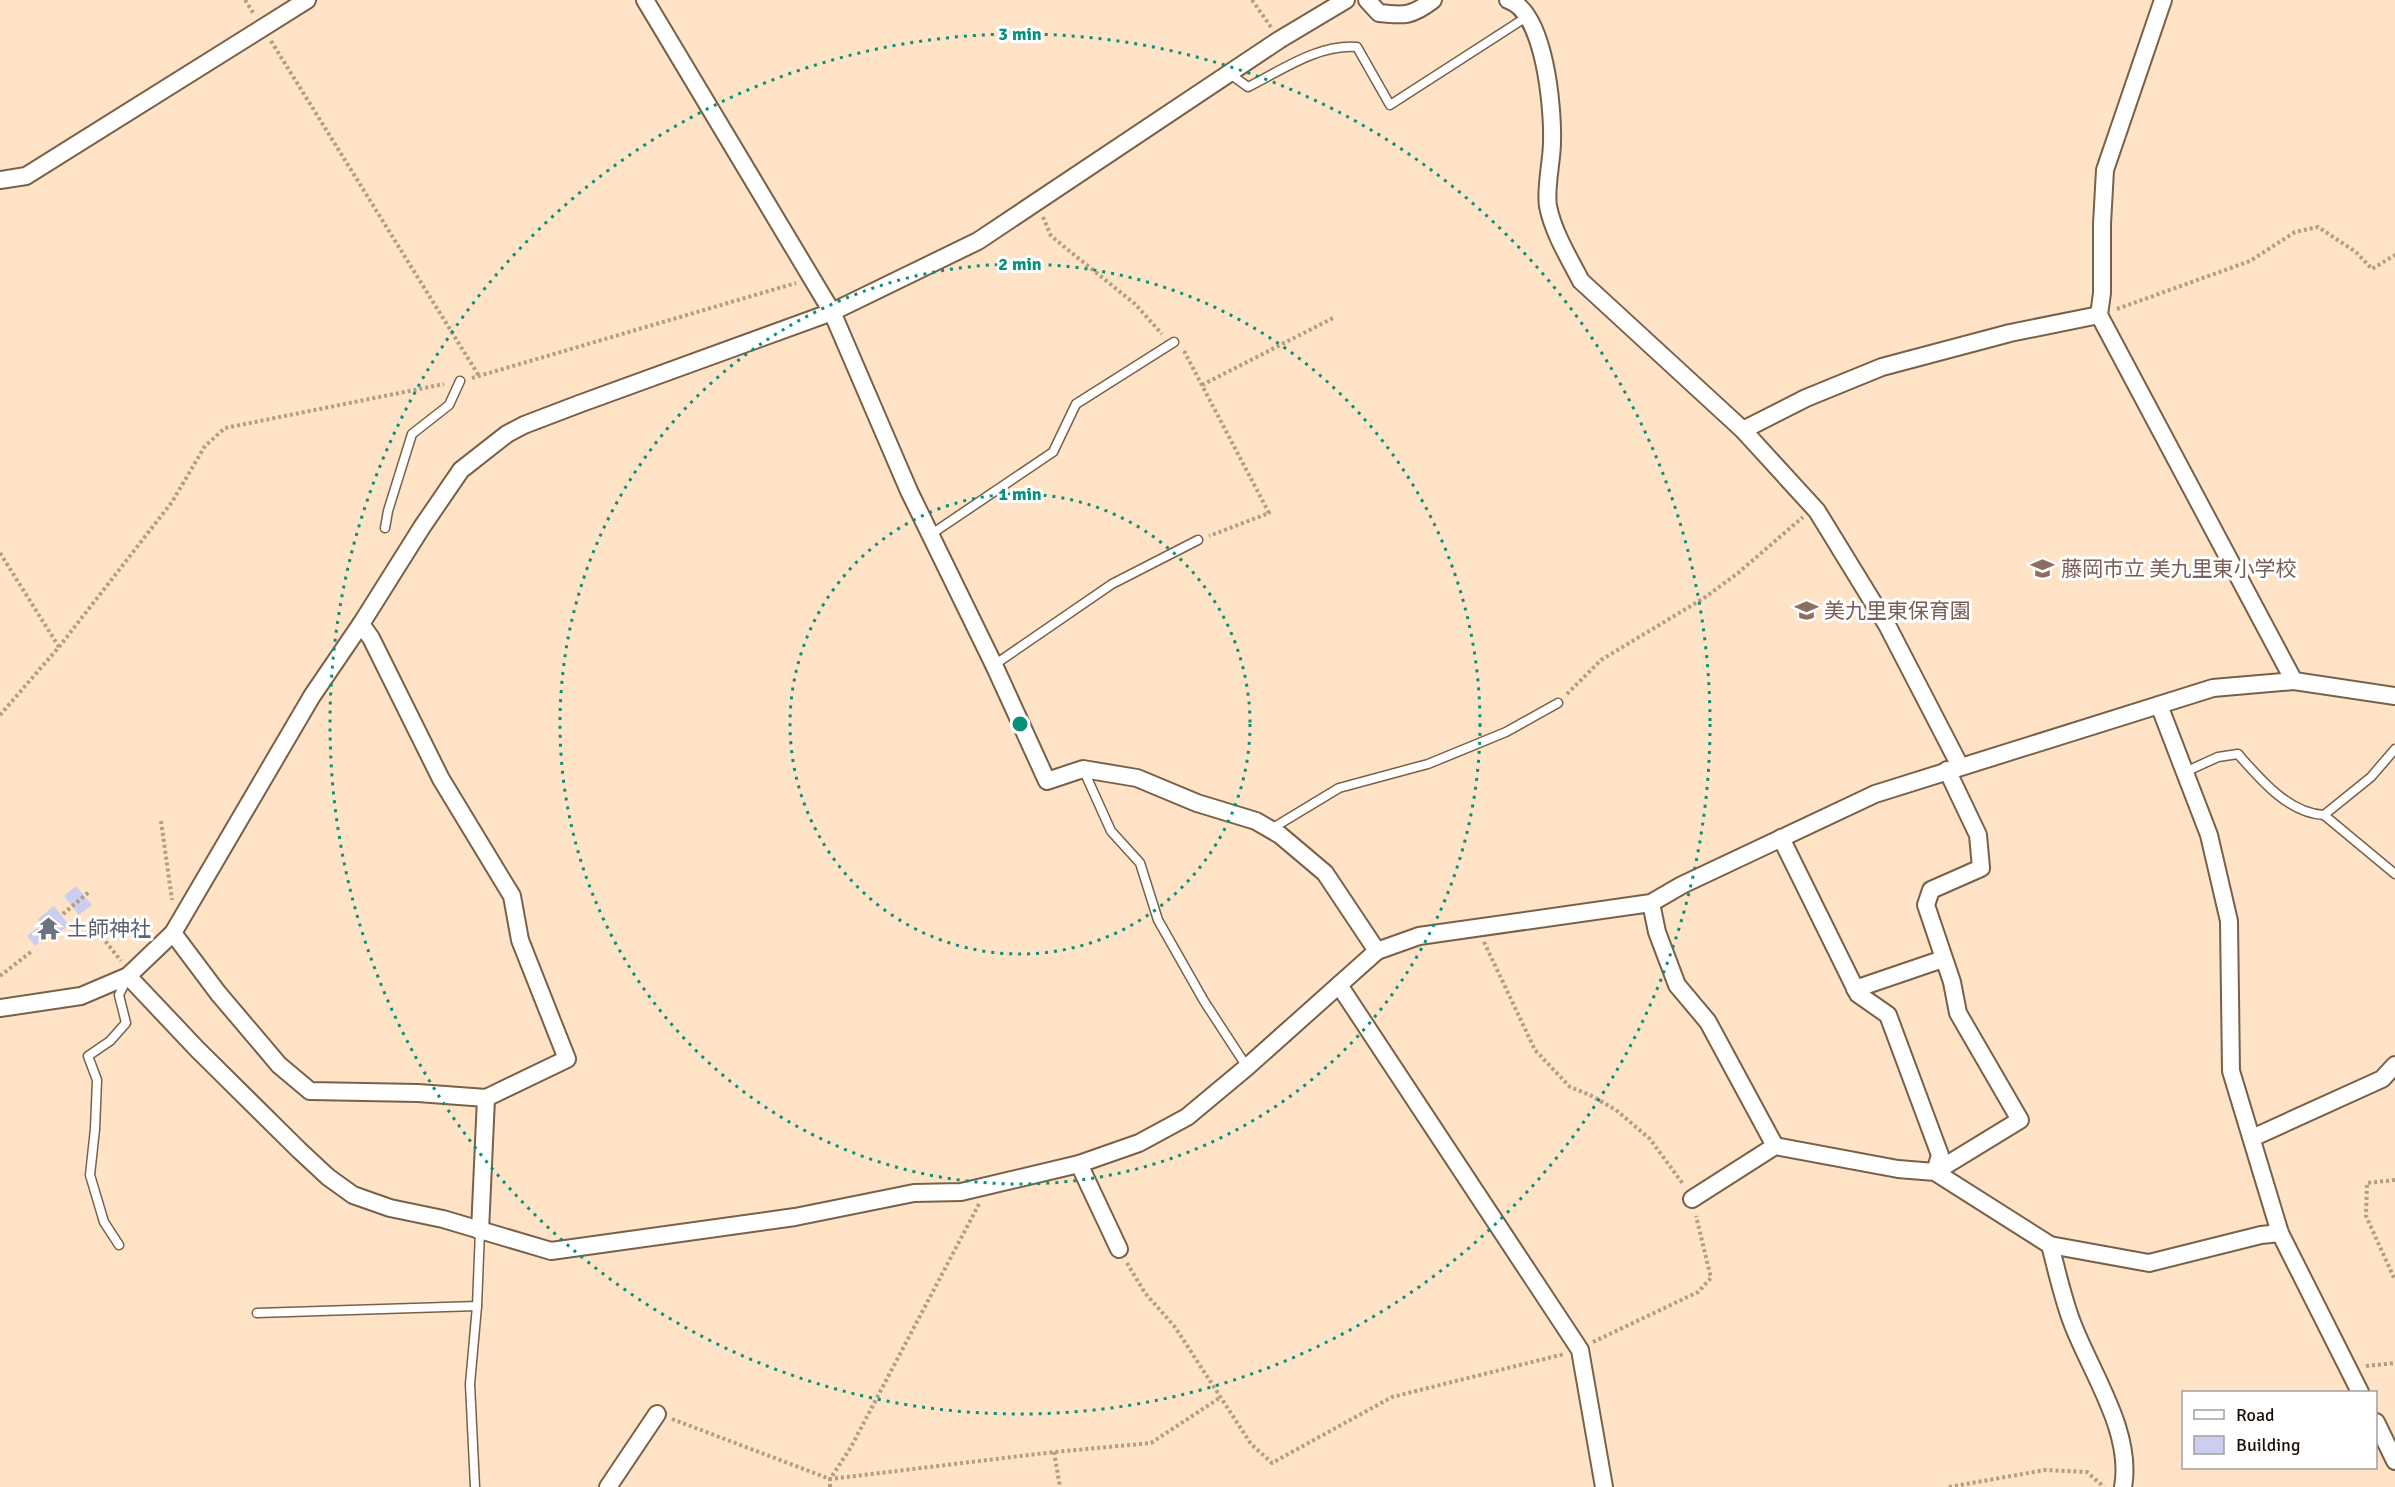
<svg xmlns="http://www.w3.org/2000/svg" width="2395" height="1487" font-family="Signika,'Noto Sans JP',sans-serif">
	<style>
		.building { fill: #cbcef1 }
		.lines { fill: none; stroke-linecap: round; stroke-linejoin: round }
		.lane-casing { stroke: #786148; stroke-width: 11 }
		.street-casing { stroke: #786148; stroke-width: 20 }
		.path { stroke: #b29d86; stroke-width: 4; stroke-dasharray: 3 3; stroke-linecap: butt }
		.lane { stroke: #fff; stroke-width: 8 }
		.street { stroke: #fff; stroke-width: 16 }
		.ring { fill: none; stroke: #07917a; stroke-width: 3; stroke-dasharray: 3 6 }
		.labels { text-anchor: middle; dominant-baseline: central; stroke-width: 6; stroke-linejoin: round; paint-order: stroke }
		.education-label { font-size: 21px; fill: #785e54; stroke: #fff; text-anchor: start }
		.worship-label { font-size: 21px; fill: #5b616d; stroke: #fff; text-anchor: start }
		.centre { fill: #07917a; stroke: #fff; stroke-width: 3 }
		.ring-label { font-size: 18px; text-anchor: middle; font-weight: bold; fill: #07917a; stroke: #fff; stroke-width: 6; stroke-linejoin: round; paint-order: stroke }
	</style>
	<rect width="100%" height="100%" fill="#fee3c6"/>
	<g class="building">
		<path d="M 76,886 L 92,905 L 79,915 L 64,896 Z"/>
		<path d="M 54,906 L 69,925 L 53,937 L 50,933 L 35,946 L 27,936 L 42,924 L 38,919 Z"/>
	</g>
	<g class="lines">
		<defs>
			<g id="lane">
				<path d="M 1230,74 L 1248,87 C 1282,70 1318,44 1357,47 L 1390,105 L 1528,16"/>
				<path d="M 385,528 L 388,511 L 412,434 L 449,405 L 460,381"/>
				<path d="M 930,535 L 1053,452 L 1076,404 L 1174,342"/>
				<path d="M 994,665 L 1112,584 L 1198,540"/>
				<path d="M 1083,769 L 1111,831 L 1140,863 L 1158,920 L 1204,1001 L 1247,1067"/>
				<path d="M 2185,772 L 2218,757 L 2238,754 C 2260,779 2288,813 2324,815 L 2371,777 L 2395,749"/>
				<path d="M 2324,815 L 2395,874"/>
				<path d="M 1271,829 L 1339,788 L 1428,764 L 1506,732 L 1558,703"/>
				<path d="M 119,1245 L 104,1222 L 90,1175 L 95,1129 L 97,1080 L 88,1056 L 110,1041 L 126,1023 L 119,995 L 127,979"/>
				<path d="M 257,1313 L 477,1306 L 480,1231"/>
				<path d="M 475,1487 L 470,1384 L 477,1306"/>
			</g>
			<g id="street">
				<path d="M 645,0 L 832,312 L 909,491 L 994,665 L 1047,781 L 1083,769 L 1137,778 L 1197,803 L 1256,821 L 1280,835 L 1325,873 L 1377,951"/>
				<path d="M 1367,0 L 1379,13 C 1405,16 1412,16 1433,0"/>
				<path d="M 1508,0 C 1545,12 1553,108 1552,142 C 1552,161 1545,188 1548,206 C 1553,232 1569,258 1581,281 L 1743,430"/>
				<path d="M 2163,0 L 2105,170 L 2102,224 L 2102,293 L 2099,315 L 2294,681"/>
				<path d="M 0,180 L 26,176 L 307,0"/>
				<path d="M 2159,705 L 2209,835 L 2229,921 L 2231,1071 L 2280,1233 L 2360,1392"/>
				<path d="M 1960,766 L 1887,625 L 1817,511 L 1743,430 L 1806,398 L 1882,367 L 2010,333 L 2099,315"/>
				<path d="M 1781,838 L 1858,994 L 1888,1015 L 1940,1155 L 1935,1172"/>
				<path d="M 1651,903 L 1657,932 L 1677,985 L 1708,1022 L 1775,1146"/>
				<path d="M 173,933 L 218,993 L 279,1065 L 310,1091 L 418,1093 L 486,1098 L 567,1059 L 520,940 L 512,896 L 441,779 L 371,638 L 361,624"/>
				<path d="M 128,976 L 197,1049 L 299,1150 L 328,1177 L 353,1195 L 390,1208 L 443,1219 L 551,1251 L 795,1217 L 914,1193 L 961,1192 L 1079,1164 L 1139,1143 L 1187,1117 L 1247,1067 L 1377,951 L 1419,936 L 1651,903 L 1682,885 L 1875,794 L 2213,688 L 2294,681 L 2395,696"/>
				<path d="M 1339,985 L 1580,1350 L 1604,1487"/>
				<path d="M 1855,989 L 1943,959"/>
				<path d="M 0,1008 L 81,996 L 128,976 L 173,933 L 312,696 L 361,624 L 422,527 L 461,470 L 507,434 L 524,425 L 579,404 L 832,312 L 978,241 L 1279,40 L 1346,0"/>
				<path d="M 2252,1138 L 2382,1079 L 2395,1065"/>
				<path d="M 1079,1164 L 1119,1249"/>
				<path d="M 1935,1172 L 2020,1120 L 1958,1013 L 1952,982 L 1926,905 L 1931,890 L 1981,868 L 1978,835 L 1947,770"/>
				<path d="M 1692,1199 L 1775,1146 L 1898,1169 L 1935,1172 L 2050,1245 L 2149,1263 L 2261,1235 L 2280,1233"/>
				<path d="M 480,1231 L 486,1098"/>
				<path d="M 2050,1245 C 2057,1271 2063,1300 2073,1325 C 2092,1374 2133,1433 2123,1487"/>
				<path d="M 2376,1422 L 2395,1461"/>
				<path d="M 608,1487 L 657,1414"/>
			</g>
		</defs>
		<use href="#lane" class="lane-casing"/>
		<use href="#street" class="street-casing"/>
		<g class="path">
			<path d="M 245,0 L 254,14"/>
			<path d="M 1252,0 L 1271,27"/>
			<path d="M 271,41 L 479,376"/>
			<path d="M 1043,217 L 1051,236 L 1135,304 L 1162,334"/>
			<path d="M 2117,309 L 2250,261 L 2295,232 L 2318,227 L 2356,252 L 2372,269 L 2395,255"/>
			<path d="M 1184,351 L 1269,513 L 1209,536"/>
			<path d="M 472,378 L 796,283"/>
			<path d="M 1202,385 L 1333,318"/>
			<path d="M 0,553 L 59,647"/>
			<path d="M 1567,694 L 1601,660 L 1704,598 L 1738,573 L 1803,517"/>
			<path d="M 0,715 L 59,647 L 172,502 L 205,446 L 225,428 L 444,384"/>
			<path d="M 161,821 L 172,900"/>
			<path d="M 63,914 L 89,892"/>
			<path d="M 98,932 L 121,961"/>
			<path d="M 1484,942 L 1535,1050 L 1570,1087 L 1590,1095 L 1616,1110 L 1650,1139 L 1683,1184"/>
			<path d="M 0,976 L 32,951"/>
			<path d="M 2395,1180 L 2367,1183 L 2366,1216 L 2395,1280"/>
			<path d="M 1127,1263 L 1145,1293 L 1175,1327 L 1251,1444 L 1272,1463 L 1392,1397 L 1564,1354"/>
			<path d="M 1593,1342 L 1698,1292 L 1711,1278 L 1696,1216"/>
			<path d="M 2366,1366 L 2395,1363"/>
			<path d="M 672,1419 L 830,1479 L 1054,1452 L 1151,1443 L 1221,1397"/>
			<path d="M 1054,1452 L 1060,1487"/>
			<path d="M 830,1487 L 830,1479 L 851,1447 L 979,1204"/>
			<path d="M 1949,1487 L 2045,1470 L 2087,1472 L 2104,1487"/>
		</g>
		<use href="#lane" class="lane"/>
		<use href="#street" class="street"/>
	</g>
	<g class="ring">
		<circle cx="1020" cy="724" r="230"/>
		<circle cx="1020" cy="724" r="460"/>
		<circle cx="1020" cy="724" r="690"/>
	</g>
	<defs>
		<symbol id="school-bare" viewBox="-9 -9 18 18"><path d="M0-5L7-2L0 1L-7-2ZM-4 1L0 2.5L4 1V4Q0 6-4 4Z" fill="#8d6e63" stroke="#fff" stroke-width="2.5" paint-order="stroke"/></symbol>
		<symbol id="temple-bare" viewBox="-9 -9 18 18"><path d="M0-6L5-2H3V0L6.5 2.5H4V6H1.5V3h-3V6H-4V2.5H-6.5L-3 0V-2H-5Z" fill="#6b7280" stroke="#fff" stroke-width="2.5" paint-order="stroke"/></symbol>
	</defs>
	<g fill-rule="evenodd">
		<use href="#school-bare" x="2026" y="552" width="33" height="33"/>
		<use href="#school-bare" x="1790" y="594" width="33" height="33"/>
		<use href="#temple-bare" x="32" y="912" width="33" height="33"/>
	</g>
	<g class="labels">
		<g class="education-label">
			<text x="2061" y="569">藤岡市立 美九里東小学校</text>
			<text x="1824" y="611">美九里東保育園</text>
		</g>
		<g class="worship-label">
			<text x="67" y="929">土師神社</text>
		</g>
	</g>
	<circle cx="1020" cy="724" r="9" class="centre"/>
	<g class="ring-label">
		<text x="1020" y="40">3 min</text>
		<text x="1020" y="270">2 min</text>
		<text x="1020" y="500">1 min</text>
	</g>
	<rect x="2182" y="1391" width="195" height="78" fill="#ffffff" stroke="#a39f9b" stroke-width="1.5"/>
	<rect x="2194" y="1410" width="30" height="9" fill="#ffffff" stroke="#a39f9b" stroke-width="1.5"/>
	<text x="2236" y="1421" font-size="18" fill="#191006">Road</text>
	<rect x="2194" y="1436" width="30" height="18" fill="#cbcef1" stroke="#a39f9b" stroke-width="1.5"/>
	<text x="2236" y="1451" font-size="18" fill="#191006">Building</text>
</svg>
